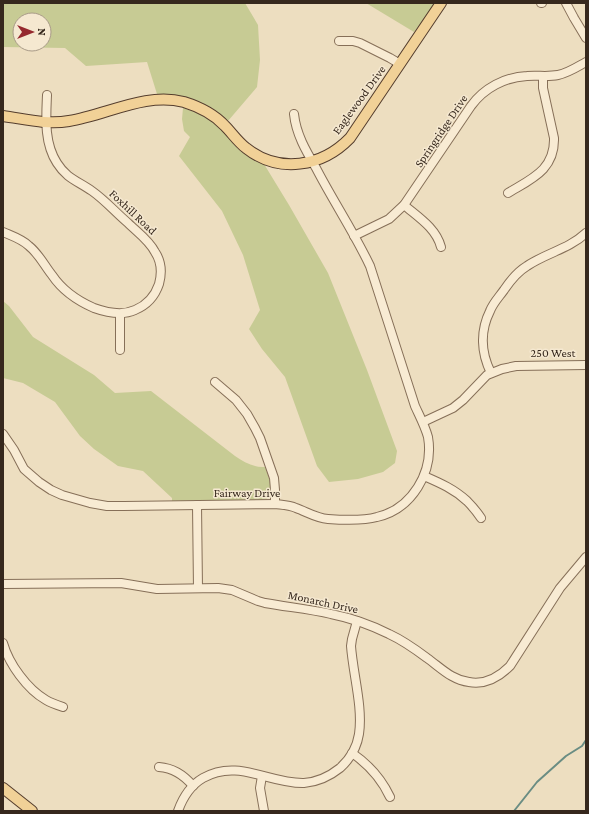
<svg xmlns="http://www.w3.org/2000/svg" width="589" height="814" font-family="'Crimson Pro',serif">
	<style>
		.green { fill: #c7cb94; fill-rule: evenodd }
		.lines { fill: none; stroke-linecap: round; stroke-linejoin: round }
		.stream { stroke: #6a8d83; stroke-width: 2 }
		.minor-casing { stroke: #866f58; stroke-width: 10 }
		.major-casing { stroke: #543d2d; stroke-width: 12 }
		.minor { stroke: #f8ebd3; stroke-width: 8 }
		.major { stroke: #f1d197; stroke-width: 10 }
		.labels { text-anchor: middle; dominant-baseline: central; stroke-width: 3; stroke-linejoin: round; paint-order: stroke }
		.street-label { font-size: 12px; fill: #36281d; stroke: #f5e8d0 }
	</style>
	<rect width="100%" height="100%" fill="#eddec0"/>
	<g class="green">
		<path d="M 3,3 L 245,3 L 258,25 L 260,60 L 257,87 L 228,121 C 208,102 184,94 157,94 L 147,62 L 86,66 L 65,48 L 3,47 ZM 20,20 L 44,20 L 44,44 L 20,44 Z"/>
		<path d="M 366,3 L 436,3 L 414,32 Z"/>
		<path d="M 183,108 L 197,113 L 212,121 L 221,129 L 237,148 L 249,157 L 264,164 L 289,205 L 328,273 L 367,370 L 397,451 L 395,463 L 383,472 L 358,479 L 329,482 L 317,466 L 285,377 L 262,349 L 249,329 L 260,310 L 243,255 L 222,211 L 179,156 L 190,137 L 184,131 L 182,119 Z"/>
		<path d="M 3,301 L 9,306 L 33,337 L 94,375 L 115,393 L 151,391 L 235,456 C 244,462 254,468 265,467 C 268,474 274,491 269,497 C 267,499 265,499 263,500 L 172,501 L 172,498 L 143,471 L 118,466 L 94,449 L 80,436 L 55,402 L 23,383 L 3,378 Z"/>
	</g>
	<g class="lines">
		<path class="stream" d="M 514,811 L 537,782 L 566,756 L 582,746 L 586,740"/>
		<defs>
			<g id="minor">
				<path d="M 541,3 L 542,3"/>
				<path d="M 566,3 L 574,18 L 586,38"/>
				<path d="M 339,41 L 353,41 L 360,43 L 390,58 L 400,64"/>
				<path d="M 508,193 C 531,179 555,170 554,138 L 543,88 L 543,76"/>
				<path d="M 404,205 C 418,217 436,228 441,247"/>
				<path d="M 3,232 C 12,236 22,239 29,246 C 39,254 44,265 52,275 C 62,290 78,301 94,308 C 108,313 122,316 135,310 C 147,305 155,296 159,284 C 162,273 161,261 155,252 C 149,240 137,232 128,223 C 116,213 105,200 92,191 C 78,181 67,179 57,163 C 44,143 46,118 47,95"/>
				<path d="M 354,236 L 389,219 L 404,205 L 471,106 C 484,88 505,77 527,76 C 537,75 547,77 558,75 C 568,73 577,67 586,62"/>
				<path d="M 120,314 L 120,350"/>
				<path d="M 491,373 C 481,353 480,331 490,311 C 493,303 499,297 504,290 C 510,281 517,272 527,266 C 546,253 569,249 586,233"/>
				<path d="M 215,382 L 236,400 L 247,414 L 255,428 L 260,438 L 274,478 L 275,490 L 275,504"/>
				<path d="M 423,422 L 453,408 L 463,400 L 487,375 L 502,369 L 516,366 L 586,365"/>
				<path d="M 3,434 L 14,450 L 24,469 L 39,482 L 51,490 L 62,495 L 90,503 L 107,506 L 124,506 L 275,504 C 283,505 289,505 296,508 C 307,512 316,518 328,519 C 342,520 363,521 377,517 C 412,509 434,472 428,437 C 425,426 420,417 415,406 L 370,266 C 354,232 333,201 316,168 C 306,151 296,134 294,114"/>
				<path d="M 424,476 C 440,483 454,489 467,501 C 472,506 477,512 481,518"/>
				<path d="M 197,505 L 198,588"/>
				<path d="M 3,584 L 121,583 L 157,589 L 218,588 L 232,590 L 258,601 L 265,603 C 287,607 310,609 331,614 C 351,618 371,625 389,634 C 402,640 415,649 427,658 C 441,668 452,680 469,682 C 485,685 499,677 510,666 L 560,588 L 586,557"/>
				<path d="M 3,643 C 9,664 27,689 46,700 C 51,703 57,705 63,707"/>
				<path d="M 352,753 C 368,764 382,780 390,797"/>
				<path d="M 159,767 C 173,768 184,775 193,786"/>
				<path d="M 262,776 L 260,788 L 264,811"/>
				<path d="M 178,811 C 183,797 191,785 203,778 C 238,758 269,784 304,783 C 317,782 330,776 340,768 C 350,759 357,747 359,734 C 363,707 353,674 351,646 L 352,639 L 357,621"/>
			</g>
			<g id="major">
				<path d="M 3,116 C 25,119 47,125 69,121 C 107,115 145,92 184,102 C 200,107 214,114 225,126 C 232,133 238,142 246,148 C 279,174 322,167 350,138 L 441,3"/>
				<path d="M 3,788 L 32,811"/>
			</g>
		</defs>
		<use href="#minor" class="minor-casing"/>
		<use href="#major" class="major-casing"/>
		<use href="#minor" class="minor"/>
		<use href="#major" class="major"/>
	</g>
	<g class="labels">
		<g class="street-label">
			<text transform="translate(359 100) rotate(-54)">Eaglewood Drive</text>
			<text transform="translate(441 131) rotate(-56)">Springridge Drive</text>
			<text transform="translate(133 212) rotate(43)">Foxhill Road</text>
			<text x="553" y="353">250 West</text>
			<text x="247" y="493">Fairway Drive</text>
			<text transform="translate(323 602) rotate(12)">Monarch Drive</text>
		</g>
	</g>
	<rect width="589" height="814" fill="none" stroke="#36281d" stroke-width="8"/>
	<g transform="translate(32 32) rotate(90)"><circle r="19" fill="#f5e8d0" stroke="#a99b88"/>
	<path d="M0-3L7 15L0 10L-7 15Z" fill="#95292e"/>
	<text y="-6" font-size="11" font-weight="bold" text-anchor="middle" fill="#36281d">N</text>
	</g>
</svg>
